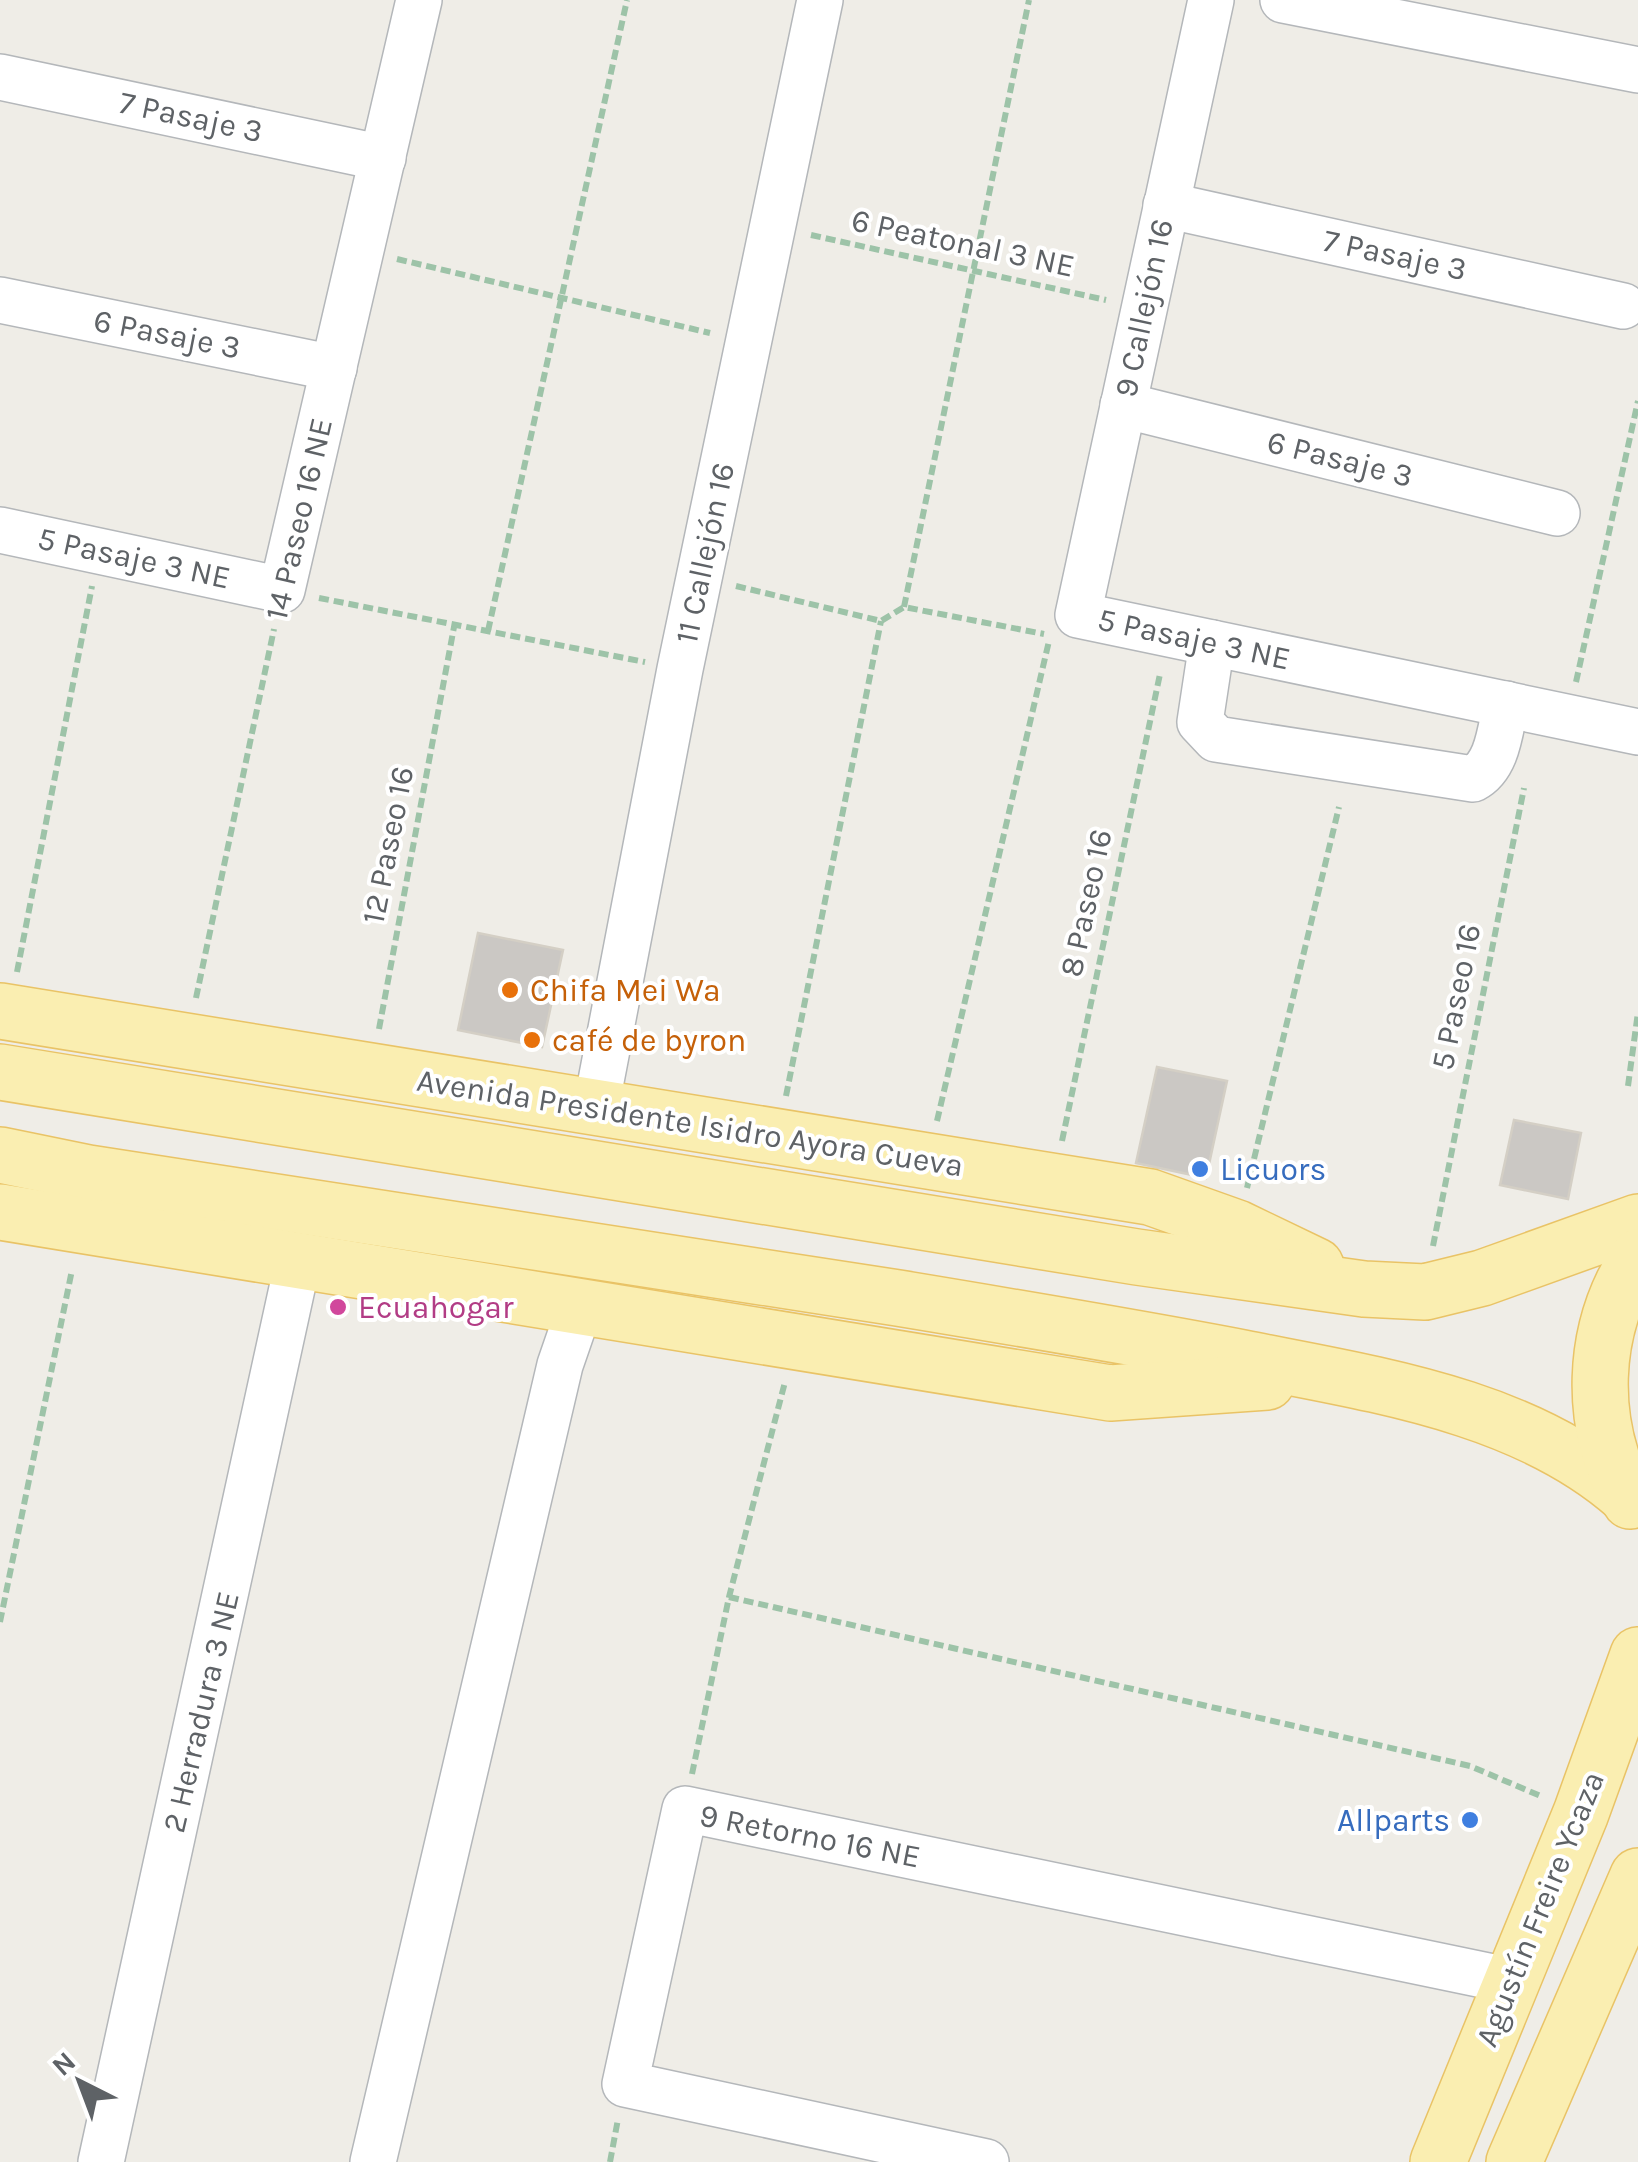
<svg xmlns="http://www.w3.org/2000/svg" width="1638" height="2162" font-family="Karla,sans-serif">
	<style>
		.building { fill: #cbc8c4; stroke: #d4cfc5; stroke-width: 2.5 }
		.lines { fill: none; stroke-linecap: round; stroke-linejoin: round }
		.minor-casing { stroke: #b4b7ba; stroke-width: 48 }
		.major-casing { stroke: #e9c366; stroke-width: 58 }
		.path { stroke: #9dc3a8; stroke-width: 6; stroke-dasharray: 10 5; stroke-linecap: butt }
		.minor { stroke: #fff; stroke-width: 45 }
		.major { stroke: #faeeb1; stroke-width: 55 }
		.food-dot { fill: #e8710a; stroke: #fff; stroke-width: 4 }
		.shop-dot { fill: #3f7fe0; stroke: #fff; stroke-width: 4 }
		.hotel-dot { fill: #d1479c; stroke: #fff; stroke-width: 4 }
		.labels { text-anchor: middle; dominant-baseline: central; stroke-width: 8; stroke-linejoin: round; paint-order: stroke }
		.street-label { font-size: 32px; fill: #5e6266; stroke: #fff }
		.food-label { font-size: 32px; fill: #c56008; stroke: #fff; text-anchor: start }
		.shop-label { font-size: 32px; fill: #366cbe; stroke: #fff; text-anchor: start }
		.hotel-label { font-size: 32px; fill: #b23c85; stroke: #fff; text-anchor: start }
	</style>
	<rect width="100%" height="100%" fill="#efede7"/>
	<g class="building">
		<path d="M 478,933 L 563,950 L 542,1047 L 458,1030 Z"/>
		<path d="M 1157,1067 L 1227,1081 L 1206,1178 L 1136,1163 Z"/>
		<path d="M 1514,1120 L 1581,1133 L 1568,1199 L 1500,1185 Z"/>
	</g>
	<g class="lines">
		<defs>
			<g id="minor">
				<path d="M 1211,0 L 1078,615 L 1638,732"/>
				<path d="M 1283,0 L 1638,70"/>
				<path d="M 0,77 L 383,158"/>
				<path d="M 1166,205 L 1623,306"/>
				<path d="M 0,300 L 334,368"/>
				<path d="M 1123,405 L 1557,513"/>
				<path d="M 0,530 L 282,590 L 419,0"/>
				<path d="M 1212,643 L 1200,722 L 1216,739 L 1473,779 C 1498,766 1500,730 1506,704"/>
				<path d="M 596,1107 L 680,669 L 820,0"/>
				<path d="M 101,2162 L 298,1261"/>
				<path d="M 373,2162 L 560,1365 L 580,1307"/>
				<path d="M 986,2162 L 625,2084 L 685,1809 L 1512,1981"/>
			</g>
			<g id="major">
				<path d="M 0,1011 L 1150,1197 L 1237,1228 L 1316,1266"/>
				<path d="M 0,1072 L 1137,1257 L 1364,1289 L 1425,1292 L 1482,1278 L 1638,1222"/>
				<path d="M 0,1155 L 88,1173 C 358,1213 628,1254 898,1298 C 1013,1317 1128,1336 1243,1358 C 1373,1384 1524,1405 1627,1496"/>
				<path d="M 0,1212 L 1110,1393 L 1267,1382"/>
				<path d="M 1630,1501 C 1588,1424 1590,1330 1638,1257"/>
				<path d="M 1438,2162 L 1581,1813 L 1638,1655"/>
				<path d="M 1514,2162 L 1638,1876"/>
			</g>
		</defs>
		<use href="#minor" class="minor-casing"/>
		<use href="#major" class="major-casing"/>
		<g class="path">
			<path d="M 811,235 L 1106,300"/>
			<path d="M 397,259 L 710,333"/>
			<path d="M 736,586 L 881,621 L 904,607 L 1044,634"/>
			<path d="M 319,598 L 645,662"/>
			<path d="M 904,607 L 1029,0"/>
			<path d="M 488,631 L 627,0"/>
			<path d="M 1576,682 L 1638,401"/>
			<path d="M 17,972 L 92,586"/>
			<path d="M 196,998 L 274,629"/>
			<path d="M 379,1029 L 454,627"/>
			<path d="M 1628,1086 L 1638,1012"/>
			<path d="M 786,1096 L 881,621"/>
			<path d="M 937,1121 L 1049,641"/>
			<path d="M 1062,1141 L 1160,674"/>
			<path d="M 1247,1188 L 1339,807"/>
			<path d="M 1433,1246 L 1524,788"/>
			<path d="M 729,1597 L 1470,1766 L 1543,1797"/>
			<path d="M 0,1622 L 72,1270"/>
			<path d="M 692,1774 L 729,1597 L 785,1382"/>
			<path d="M 610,2162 L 618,2119"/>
		</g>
		<use href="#minor" class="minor"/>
		<use href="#major" class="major"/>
	</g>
	<g class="food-dot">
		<circle cx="510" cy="990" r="10"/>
		<circle cx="532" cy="1040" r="10"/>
	</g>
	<g class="shop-dot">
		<circle cx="1200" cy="1169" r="10"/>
		<circle cx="1470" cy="1820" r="10"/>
	</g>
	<circle class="hotel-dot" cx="338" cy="1307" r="10"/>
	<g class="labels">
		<g class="street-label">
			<text transform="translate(191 117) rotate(12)">7 Pasaje 3</text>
			<text transform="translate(963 243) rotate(12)">6 Peatonal 3 NE</text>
			<text transform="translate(1395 255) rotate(12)">7 Pasaje 3</text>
			<text transform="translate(1144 308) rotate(-78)">9 Callejón 16</text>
			<text transform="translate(167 334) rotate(11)">6 Pasaje 3</text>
			<text transform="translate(1340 459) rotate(14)">6 Pasaje 3</text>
			<text transform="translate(299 519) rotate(-77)">14 Paseo 16 NE</text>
			<text transform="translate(705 553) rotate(-78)">11 Callejón 16</text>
			<text transform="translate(134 558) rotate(12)">5 Pasaje 3 NE</text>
			<text transform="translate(1194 639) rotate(12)">5 Pasaje 3 NE</text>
			<text transform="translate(388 845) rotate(-79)">12 Paseo 16</text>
			<text transform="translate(1086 903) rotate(-78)">8 Paseo 16</text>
			<text transform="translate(1456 997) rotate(-79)">5 Paseo 16</text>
			<text transform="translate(690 1123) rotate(9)">Avenida Presidente Isidro Ayora Cueva</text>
			<text transform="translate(201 1712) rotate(-77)">2 Herradura 3 NE</text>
			<text transform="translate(810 1836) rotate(11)">9 Retorno 16 NE</text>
			<text transform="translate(1540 1909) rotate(-68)">Agustín Freire Ycaza</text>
		</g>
		<g class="food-label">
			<text x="530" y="990">Chifa Mei Wa</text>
			<text x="552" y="1040">café de byron</text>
		</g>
		<g class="shop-label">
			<text x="1220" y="1169">Licuors</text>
			<text x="1450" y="1820" text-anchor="end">Allparts</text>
		</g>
		<g class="hotel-label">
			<text x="358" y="1307">Ecuahogar</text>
		</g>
	</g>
	<g transform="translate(80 2082) rotate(318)" stroke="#ffffff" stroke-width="8" paint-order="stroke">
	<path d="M0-8L18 38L0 25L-18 38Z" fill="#5e6266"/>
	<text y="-15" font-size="28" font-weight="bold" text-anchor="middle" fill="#5e6266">N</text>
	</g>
</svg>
